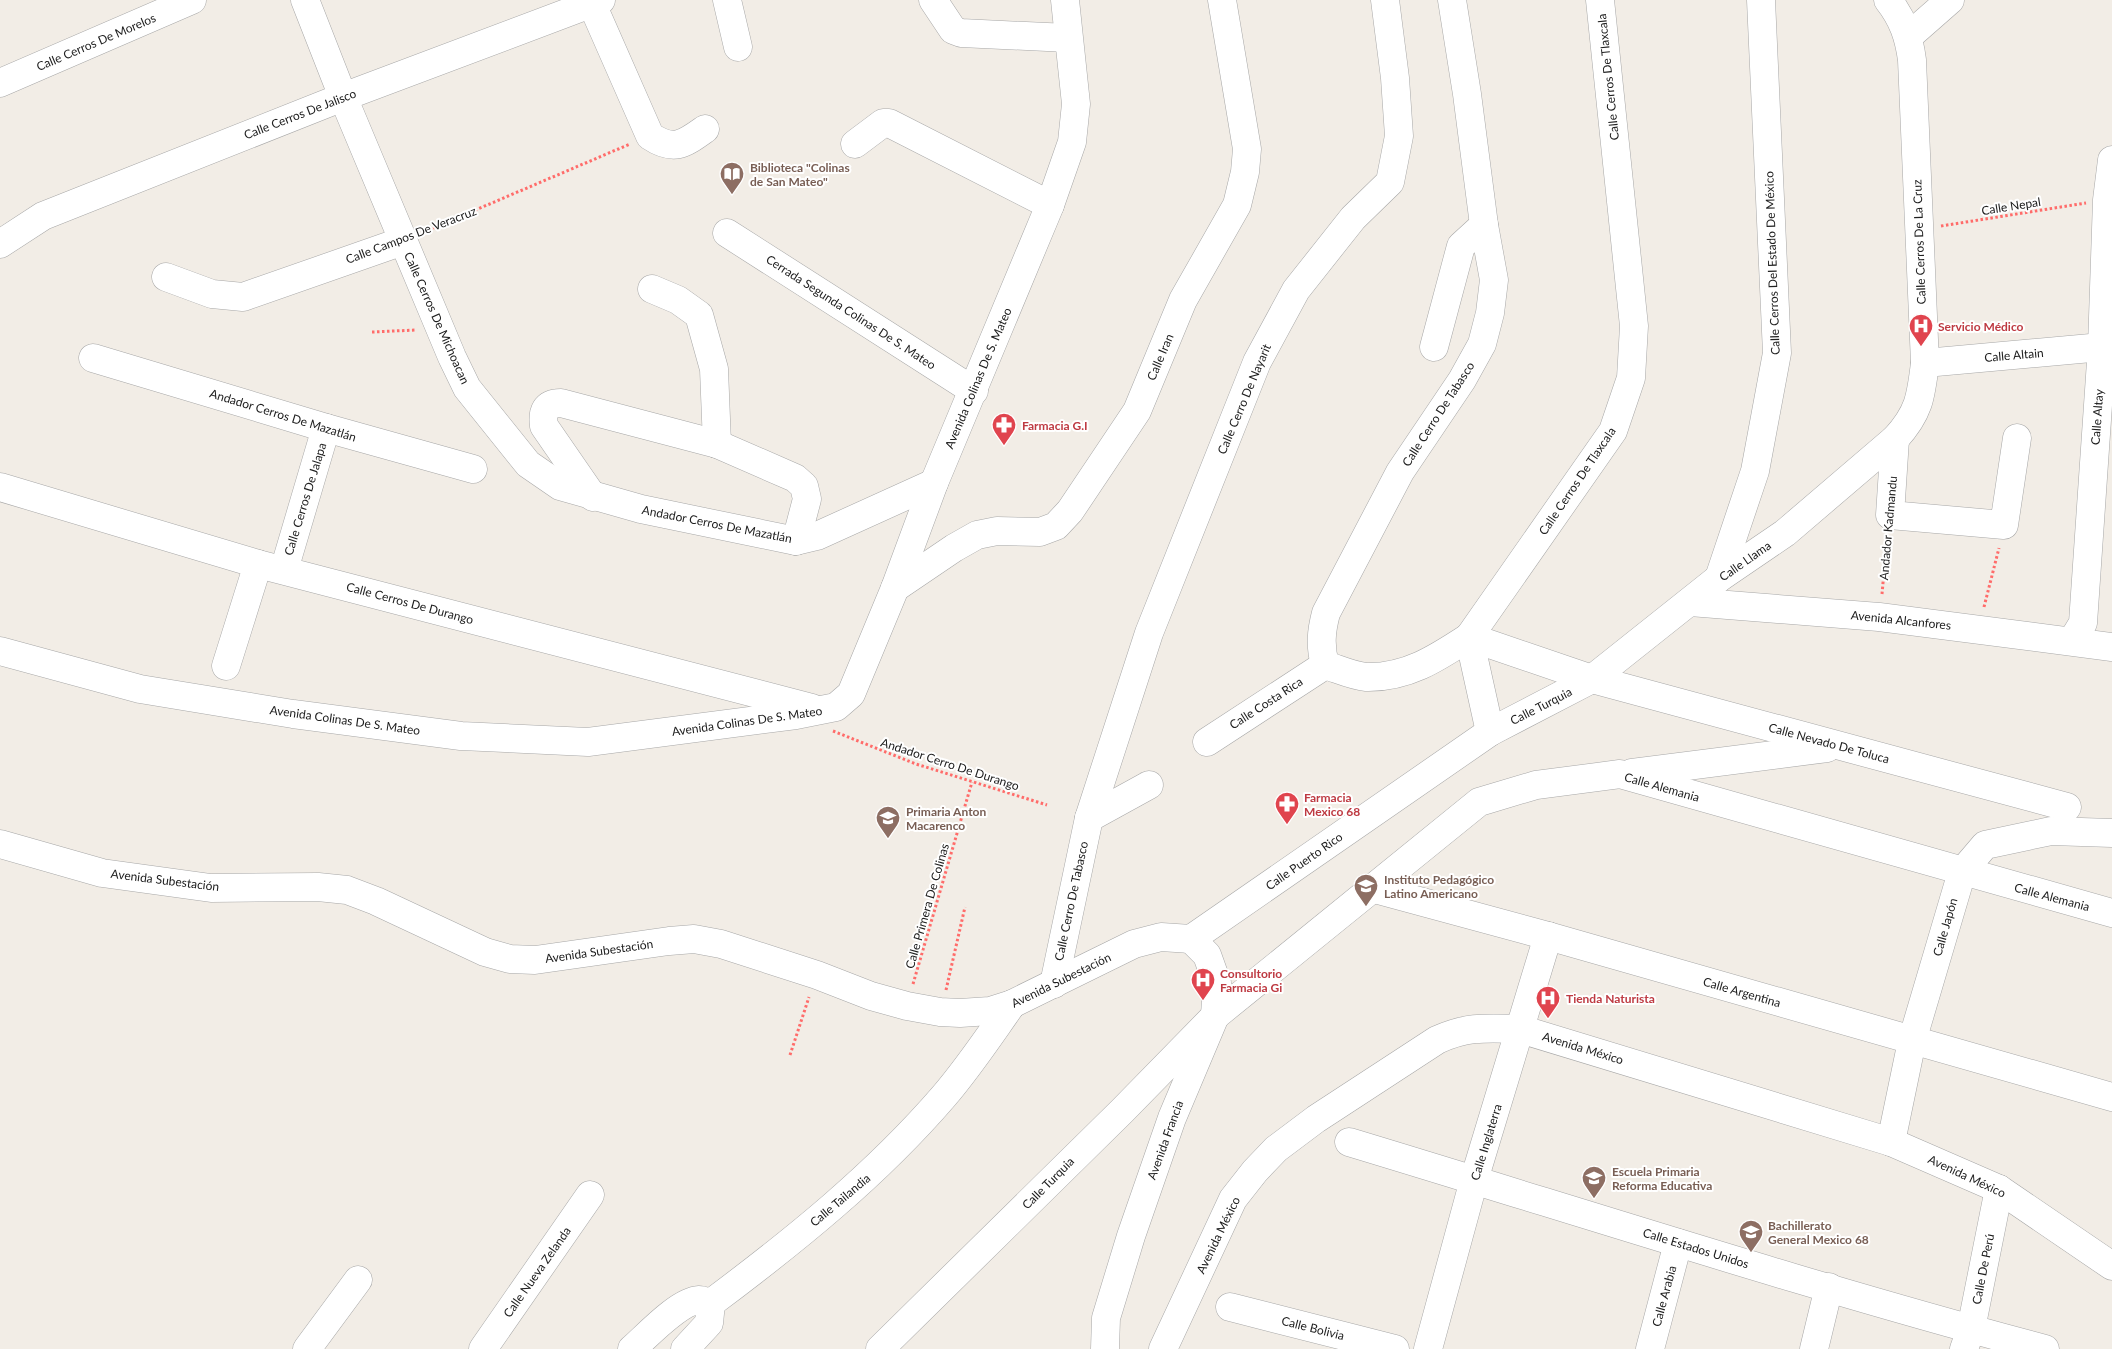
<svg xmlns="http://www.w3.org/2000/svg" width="2112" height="1349" font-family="Lato,sans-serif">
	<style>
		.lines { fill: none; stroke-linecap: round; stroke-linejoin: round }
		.minor-casing { stroke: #a7a7a7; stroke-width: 29 }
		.path { stroke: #ff6c6a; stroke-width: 3; stroke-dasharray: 2.5 2.5; stroke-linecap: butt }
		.minor { stroke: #fff; stroke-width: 28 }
		.labels { text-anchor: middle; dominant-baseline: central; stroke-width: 4; stroke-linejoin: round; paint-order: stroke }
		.street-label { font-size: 12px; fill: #202020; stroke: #fff }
		.education-label { font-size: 12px; font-weight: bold; fill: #785e54; stroke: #fff; text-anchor: start }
		.health-label { font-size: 12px; font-weight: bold; fill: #be3a42; stroke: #fff; text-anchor: start }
	</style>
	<rect width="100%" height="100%" fill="#f2ede6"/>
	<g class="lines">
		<defs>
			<g id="minor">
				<path d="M 305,0 L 343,97 L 452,357 L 467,388 L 528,464 L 560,486 L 641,509 L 796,541 L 817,536 L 934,483"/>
				<path d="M 727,0 L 738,47"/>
				<path d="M 933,0 L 953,30 L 961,33 L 1068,38"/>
				<path d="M 592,4 L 650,136 C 674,152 684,144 705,129"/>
				<path d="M 1909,36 L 1950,0"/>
				<path d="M 0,83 L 192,0"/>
				<path d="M 855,144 L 883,123 L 889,123 L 1050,205"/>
				<path d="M 727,233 L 974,391"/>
				<path d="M 0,244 L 43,216 L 343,97 L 601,0"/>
				<path d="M 166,277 L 212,294 L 243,297 L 403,241"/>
				<path d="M 652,289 L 678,300 L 699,315 L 714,369 L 717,444"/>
				<path d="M 1434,347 L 1461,246 L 1484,225"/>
				<path d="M 93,358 L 326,428 L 473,469"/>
				<path d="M 1925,363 L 2102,347"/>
				<path d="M 1895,439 L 1890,515 L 2004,525 L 2017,438"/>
				<path d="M 0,487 L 258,564 L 812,708"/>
				<path d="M 593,497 L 544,426 C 542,412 545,403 561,403 L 717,444 L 795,478 L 804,486 L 807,499 L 796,541"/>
				<path d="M 284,570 L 326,428"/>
				<path d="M 1719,578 L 1755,471 L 1777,353 L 1761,0"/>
				<path d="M 895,588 L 954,548 L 977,535 L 997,531 L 1040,532 L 1056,526 L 1070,511 L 1137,411 L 1183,300 L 1237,205 L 1245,172 L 1247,149 L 1222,0"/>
				<path d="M 1690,602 L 1879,617 L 2112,647"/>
				<path d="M 2072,641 L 2083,623 L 2102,347 L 2107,200 L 2112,160"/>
				<path d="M 0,651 L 140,689 L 293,714 L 461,736 L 588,742 L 796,715 L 836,707 L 851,694 L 895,588 L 934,483 L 1050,205 L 1072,142 L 1076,104 L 1065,0"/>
				<path d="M 1325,665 C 1338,669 1353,676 1366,677 C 1407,678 1437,658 1469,637 L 1592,679 L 2067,807"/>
				<path d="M 1325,665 C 1320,646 1321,632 1326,613 L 1400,472 L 1462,380 L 1482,344 L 1490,313 L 1494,280 L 1484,225 L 1467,94 L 1452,0"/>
				<path d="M 226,666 L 258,564"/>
				<path d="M 1490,732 L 1469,637 L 1613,431 L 1631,378 L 1634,326 L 1600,0"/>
				<path d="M 1207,742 L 1325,665"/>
				<path d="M 1632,773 L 1827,748"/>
				<path d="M 1089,818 L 1149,785"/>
				<path d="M 0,844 L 102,873 L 211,888 L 318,887 L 347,890 L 376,901 L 485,952 L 510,959 L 535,960 L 669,941 L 694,939 L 721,944 L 817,975 L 871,996 L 907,1006 L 940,1012 L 960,1013 L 990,1011 L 1012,1004 L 1134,944 L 1161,937 L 1191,939"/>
				<path d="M 1371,888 L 1548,936 L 2112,1097"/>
				<path d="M 1191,939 L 1490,732 L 1592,679 L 1719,578 L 1785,533 L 1895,439 C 1919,413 1921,397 1925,363 L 1912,60 C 1909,37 1903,19 1888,0"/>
				<path d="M 1054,984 L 1089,818 L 1149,633 L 1257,362 L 1296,290 L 1353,218 L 1390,182 L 1399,136 L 1395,78 L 1385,0"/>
				<path d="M 1349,1142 C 1581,1212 1811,1287 2045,1349"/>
				<path d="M 1891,1142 L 1912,1041 L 1962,872 L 1985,845 L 2051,831 L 2112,833"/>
				<path d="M 711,1303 C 794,1241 876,1175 944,1096 C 969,1067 990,1035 1012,1004"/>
				<path d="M 1230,1307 L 1395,1349"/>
				<path d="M 307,1349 L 358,1280"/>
				<path d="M 483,1349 L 590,1195"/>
				<path d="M 632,1349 C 648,1335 679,1301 699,1300 C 703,1300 707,1302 711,1303"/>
				<path d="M 685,1349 L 709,1323 L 711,1303"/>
				<path d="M 880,1349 L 1122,1111 L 1215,1016 L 1479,802 L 1536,785 L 1620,774 L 2112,913"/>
				<path d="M 1105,1349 L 1106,1318 L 1131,1236 L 1172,1118 L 1215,1016 L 1217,983 L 1207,955 L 1191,939"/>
				<path d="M 1163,1349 L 1233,1199 L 1255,1171 L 1276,1149 L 1316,1119 L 1437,1040 C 1468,1026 1486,1028 1520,1029 L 1891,1142 L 1999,1189 L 2112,1266"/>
				<path d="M 1428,1349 L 1474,1180 L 1548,936"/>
				<path d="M 1650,1349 L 1678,1243"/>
				<path d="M 1814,1349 L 1829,1287"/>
				<path d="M 1964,1349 L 1971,1329 L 1999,1189"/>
			</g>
		</defs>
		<use href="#minor" class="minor-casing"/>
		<g class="path">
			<path d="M 1941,226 L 2086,203"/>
			<path d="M 424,232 L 630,144"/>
			<path d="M 372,332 L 416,330"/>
			<path d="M 1882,594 L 1887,538"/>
			<path d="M 1984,607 L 1999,548"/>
			<path d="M 833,731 L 916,764 L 1047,805"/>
			<path d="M 913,984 L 972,782"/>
			<path d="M 946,990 L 965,907"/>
			<path d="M 790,1055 L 809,997"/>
		</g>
		<use href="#minor" class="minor"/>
	</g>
	<defs>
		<symbol id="library-pin" viewBox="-11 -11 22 30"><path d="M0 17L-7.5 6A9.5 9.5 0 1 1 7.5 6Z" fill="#8d6e63" stroke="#fff"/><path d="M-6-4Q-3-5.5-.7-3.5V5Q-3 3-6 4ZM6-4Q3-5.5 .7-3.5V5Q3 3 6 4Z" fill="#fff"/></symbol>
		<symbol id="hospital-pin" viewBox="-11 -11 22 30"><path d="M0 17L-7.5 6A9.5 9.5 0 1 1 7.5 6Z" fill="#e0444e" stroke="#fff"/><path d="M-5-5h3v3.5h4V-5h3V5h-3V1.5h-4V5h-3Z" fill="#fff"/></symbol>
		<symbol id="pharmacy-pin" viewBox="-11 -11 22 30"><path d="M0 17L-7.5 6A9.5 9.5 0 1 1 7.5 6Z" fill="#e0444e" stroke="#fff"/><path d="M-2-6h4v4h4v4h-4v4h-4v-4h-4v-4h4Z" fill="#fff"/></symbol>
		<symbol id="school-pin" viewBox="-11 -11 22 30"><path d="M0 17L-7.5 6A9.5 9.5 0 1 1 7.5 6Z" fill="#8d6e63" stroke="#fff"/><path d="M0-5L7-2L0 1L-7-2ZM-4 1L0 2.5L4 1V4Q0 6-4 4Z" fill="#fff"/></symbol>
	</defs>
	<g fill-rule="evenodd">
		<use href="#library-pin" x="718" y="160" width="28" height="38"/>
		<use href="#hospital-pin" x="1907" y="312" width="28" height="38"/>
		<use href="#pharmacy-pin" x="990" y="411" width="28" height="38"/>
		<use href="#pharmacy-pin" x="1273" y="790" width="28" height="38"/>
		<use href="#school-pin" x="874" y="804" width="28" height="38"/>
		<use href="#school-pin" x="1352" y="872" width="28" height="38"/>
		<use href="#hospital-pin" x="1189" y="966" width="28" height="38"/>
		<use href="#hospital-pin" x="1534" y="984" width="28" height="38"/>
		<use href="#school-pin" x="1580" y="1164" width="28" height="38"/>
		<use href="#school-pin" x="1737" y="1218" width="28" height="38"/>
	</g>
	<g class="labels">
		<g class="street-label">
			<text transform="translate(96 42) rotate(-23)">Calle Cerros De Morelos</text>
			<text transform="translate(1608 77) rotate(-96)">Calle Cerros De Tlaxcala</text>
			<text transform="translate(300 114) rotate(-21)">Calle Cerros De Jalisco</text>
			<text transform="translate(2011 206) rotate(-9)">Calle Nepal</text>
			<text transform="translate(411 235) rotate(-21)">Calle Campos De Veracruz</text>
			<text transform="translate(1919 242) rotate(-92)">Calle Cerros De La Cruz</text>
			<text transform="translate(1772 263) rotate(-92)">Calle Cerros Del Estado De México</text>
			<text transform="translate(851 312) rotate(33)">Cerrada Segunda Colinas De S. Mateo</text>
			<text transform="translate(437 318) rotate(66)">Calle Cerros De Michoacan</text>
			<text transform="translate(2014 355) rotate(-5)">Calle Altain</text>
			<text transform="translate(1160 357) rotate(-67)">Calle Iran</text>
			<text transform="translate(978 378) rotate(-67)">Avenida Colinas De S. Mateo</text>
			<text transform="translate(1244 399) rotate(-67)">Calle Cerro De Nayarit</text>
			<text transform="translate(1438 414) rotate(-57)">Calle Cerro De Tabasco</text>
			<text transform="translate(283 415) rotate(17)">Andador Cerros De Mazatlán</text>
			<text transform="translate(2097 417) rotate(-86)">Calle Altay</text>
			<text transform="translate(1577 481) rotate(-56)">Calle Cerros De Tlaxcala</text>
			<text transform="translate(305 499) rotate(-73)">Calle Cerros De Jalapa</text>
			<text transform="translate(717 524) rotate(11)">Andador Cerros De Mazatlán</text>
			<text transform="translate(1888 528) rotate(-85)">Andador Kadmandu</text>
			<text transform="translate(1745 561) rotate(-35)">Calle Llama</text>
			<text transform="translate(410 603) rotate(15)">Calle Cerros De Durango</text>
			<text transform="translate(1901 620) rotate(6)">Avenida Alcanfores</text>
			<text transform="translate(1266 703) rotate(-33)">Calle Costa Rica</text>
			<text transform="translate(1541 706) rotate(-27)">Calle Turquia</text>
			<text transform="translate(345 720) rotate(8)">Avenida Colinas De S. Mateo</text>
			<text transform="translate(747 721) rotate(-8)">Avenida Colinas De S. Mateo</text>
			<text transform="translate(1829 743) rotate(15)">Calle Nevado De Toluca</text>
			<text transform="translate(950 764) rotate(18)">Andador Cerro De Durango</text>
			<text transform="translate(1662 787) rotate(16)">Calle Alemania</text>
			<text transform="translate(1304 861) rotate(-35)">Calle Puerto Rico</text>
			<text transform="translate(165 880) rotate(7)">Avenida Subestación</text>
			<text transform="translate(2052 897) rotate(15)">Calle Alemania</text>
			<text transform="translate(1071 901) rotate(-78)">Calle Cerro De Tabasco</text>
			<text transform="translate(927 906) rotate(-74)">Calle Primera De Colinas</text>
			<text transform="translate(1945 927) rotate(-74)">Calle Japón</text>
			<text transform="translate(599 951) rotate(-8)">Avenida Subestación</text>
			<text transform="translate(1061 980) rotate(-26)">Avenida Subestación</text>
			<text transform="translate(1742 992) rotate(16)">Calle Argentina</text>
			<text transform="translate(1583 1048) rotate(17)">Avenida México</text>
			<text transform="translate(1165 1140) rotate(-70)">Avenida Francia</text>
			<text transform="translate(1486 1142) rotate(-73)">Calle Inglaterra</text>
			<text transform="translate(1967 1176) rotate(25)">Avenida México</text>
			<text transform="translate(1048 1183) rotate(-45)">Calle Turquia</text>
			<text transform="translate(840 1200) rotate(-40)">Calle Tailandia</text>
			<text transform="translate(1218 1235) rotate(-64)">Avenida México</text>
			<text transform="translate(1696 1248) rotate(17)">Calle Estados Unidos</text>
			<text transform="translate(1983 1269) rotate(-79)">Calle De Perú</text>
			<text transform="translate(537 1272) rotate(-55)">Calle Nueva Zelanda</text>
			<text transform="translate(1664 1296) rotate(-75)">Calle Arabia</text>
			<text transform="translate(1313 1328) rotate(14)">Calle Bolivia</text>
		</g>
		<g class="education-label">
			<text x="750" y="167">Biblioteca "Colinas<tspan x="750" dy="14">de San Mateo"</tspan></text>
			<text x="906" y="811">Primaria Anton<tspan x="906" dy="14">Macarenco</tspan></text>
			<text x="1384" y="879">Instituto Pedagógico<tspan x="1384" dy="14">Latino Americano</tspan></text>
			<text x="1612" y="1171">Escuela Primaria<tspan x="1612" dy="14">Reforma Educativa</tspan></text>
			<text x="1768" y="1225">Bachillerato<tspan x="1768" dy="14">General Mexico 68</tspan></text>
		</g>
		<g class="health-label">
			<text x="1938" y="326">Servicio Médico</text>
			<text x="1022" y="425">Farmacia G.I</text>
			<text x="1304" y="797">Farmacia<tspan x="1304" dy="14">Mexico 68</tspan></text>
			<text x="1220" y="973">Consultorio<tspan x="1220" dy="14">Farmacia Gi</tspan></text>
			<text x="1566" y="998">Tienda Naturista</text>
		</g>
	</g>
</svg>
